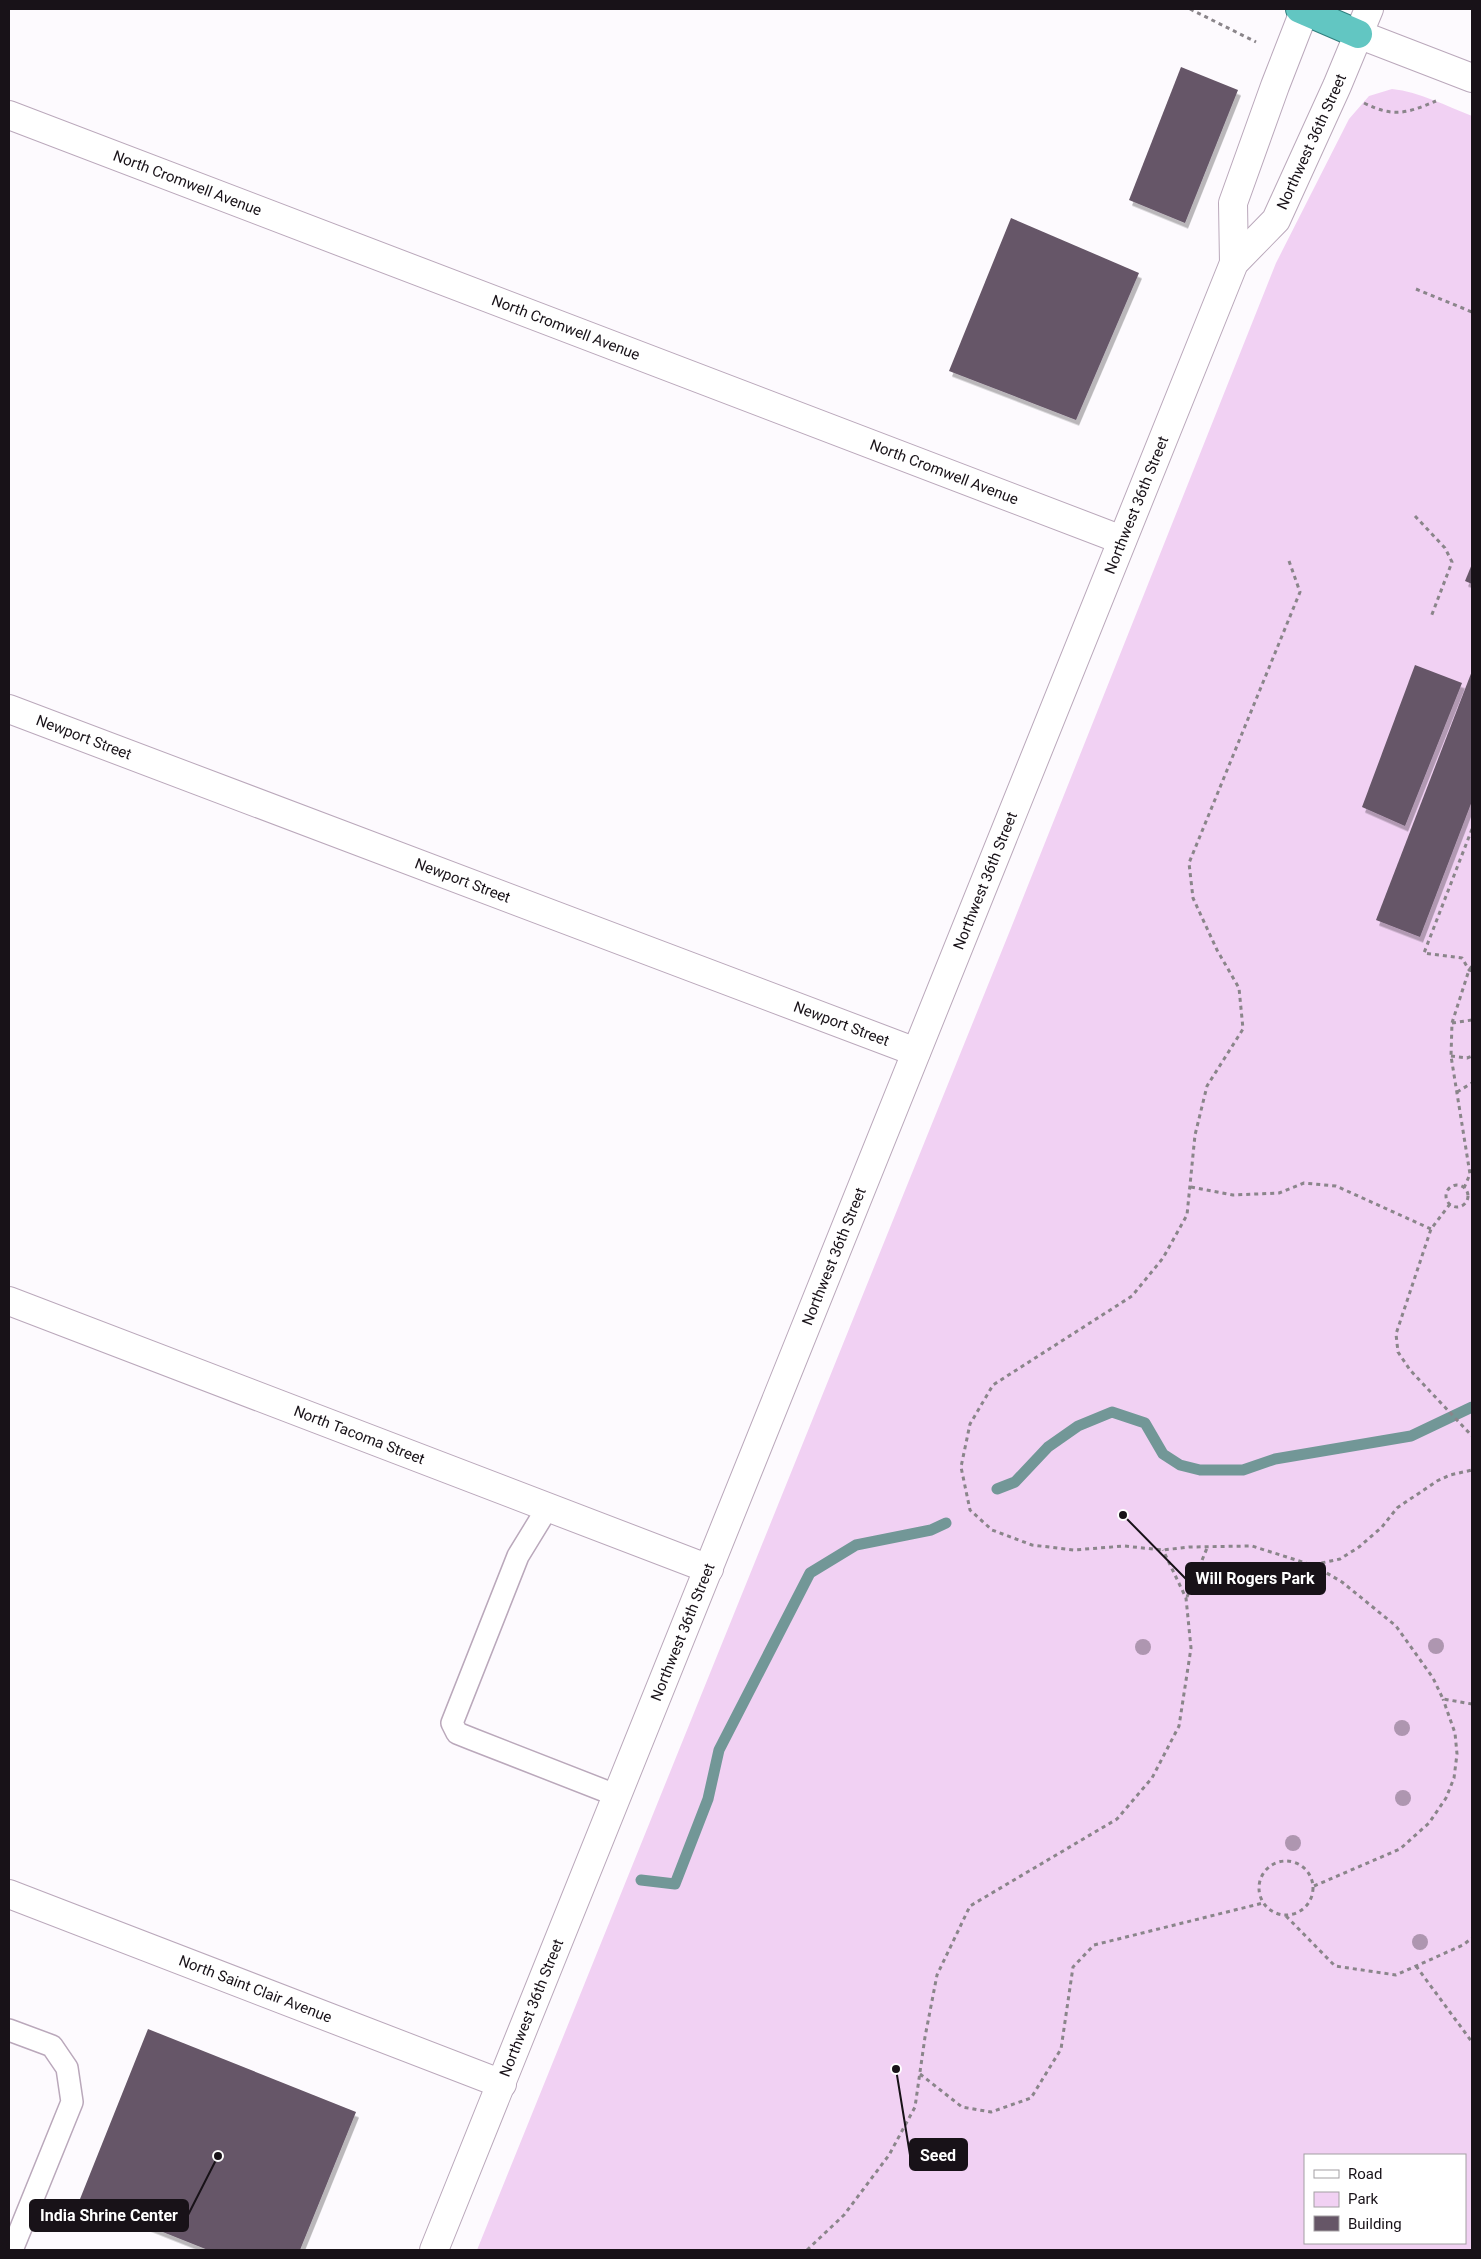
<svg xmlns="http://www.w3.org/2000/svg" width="1481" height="2259" font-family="Roboto,sans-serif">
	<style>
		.green { fill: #f1d1f3; fill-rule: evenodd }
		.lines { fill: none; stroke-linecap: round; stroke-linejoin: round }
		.stream { stroke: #729797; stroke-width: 11 }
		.building { fill: #665667; filter: url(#shadow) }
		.service-casing { stroke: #baa8bb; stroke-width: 24 }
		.minor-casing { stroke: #baa8bb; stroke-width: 30 }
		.secondary-casing { stroke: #baa8bb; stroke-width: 30 }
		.trunk-casing { stroke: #2f7e7d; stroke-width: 30 }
		.path { stroke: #8a858a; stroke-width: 3; stroke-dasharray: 4 4; stroke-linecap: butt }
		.service { stroke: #fff; stroke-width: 21 }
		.minor { stroke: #fff; stroke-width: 28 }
		.secondary { stroke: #fff; stroke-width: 28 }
		.trunk { stroke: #62c6c2; stroke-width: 28 }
		.tree { fill: #ae96b0 }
		.labels { text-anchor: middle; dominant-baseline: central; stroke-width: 5; stroke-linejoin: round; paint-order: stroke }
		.street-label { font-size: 15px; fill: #181218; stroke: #fff }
		.leader { fill: none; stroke: #181218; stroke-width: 2 }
		.callout-dot { fill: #181218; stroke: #fff; stroke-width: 2 }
		.callout { fill: #181218; stroke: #181218; stroke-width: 2 }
		.callout-label { font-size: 16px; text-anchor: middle; font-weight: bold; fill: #fff }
	</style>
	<defs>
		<filter id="shadow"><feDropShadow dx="3" dy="5.5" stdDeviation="0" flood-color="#0004"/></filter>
	</defs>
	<rect width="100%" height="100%" fill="#fdfafe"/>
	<path class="green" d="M 1392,89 C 1420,92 1446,106 1472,116 L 1472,2250 L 477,2250 L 1009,933 L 1276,263 L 1349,119 L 1369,96 ZM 1305,2155 L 1465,2155 L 1465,2243 L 1305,2243 Z"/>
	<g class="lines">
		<g class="stream">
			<path d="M 997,1489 L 1015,1482 L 1048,1447 L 1078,1426 L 1112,1412 L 1145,1423 L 1163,1454 L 1180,1465 L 1200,1470 L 1243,1470 L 1275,1459 L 1411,1436 L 1472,1407"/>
			<path d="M 641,1880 L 675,1884 L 708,1799 L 719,1750 L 810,1573 L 856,1545 L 931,1530 L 946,1523"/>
		</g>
	</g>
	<g class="building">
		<path d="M 1181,67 L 1238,90 L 1185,223 L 1129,200 Z"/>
		<path d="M 1011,218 L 1139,273 L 1076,420 L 949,371 Z"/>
		<path d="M 1472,564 L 1472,584 L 1465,581 Z"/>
		<path d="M 1415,665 L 1462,683 L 1405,826 L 1362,807 Z"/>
		<path d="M 1472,671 L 1472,801 L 1420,937 L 1376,920 Z"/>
		<path d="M 148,2029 L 356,2112 L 300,2250 L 208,2250 L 80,2199 Z"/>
	</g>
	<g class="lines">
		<defs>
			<g id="service">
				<path d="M 548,1507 L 518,1556 L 452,1723 L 457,1733 L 472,1739 L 618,1796"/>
				<path d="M 9,2030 L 52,2046 L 67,2068 L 72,2102 L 12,2250"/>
			</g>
			<g id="minor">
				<path id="s1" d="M 9,115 L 1122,540"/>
				<path id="s2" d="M 9,709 L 916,1052"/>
				<path id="s3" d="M 9,1301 L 709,1569"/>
				<path id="s4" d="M 9,1894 L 502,2084"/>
			</g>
			<g id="secondary">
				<path d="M 1358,34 L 1472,78"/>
				<path d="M 1234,263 L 1233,203 L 1275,86 L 1305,9"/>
				<path id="s5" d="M 434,2250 L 1234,263 L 1276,220 L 1337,86 L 1369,9"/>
			</g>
			<path id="trunk" d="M 1300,9 L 1358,34"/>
		</defs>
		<use href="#service" class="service-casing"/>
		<use href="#minor" class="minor-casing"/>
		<use href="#secondary" class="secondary-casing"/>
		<use href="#trunk" class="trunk-casing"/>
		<g class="path">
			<path d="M 1190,9 L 1256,42"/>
			<path d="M 1364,103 C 1394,118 1407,113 1436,101"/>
			<path d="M 1416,289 L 1472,312"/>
			<path d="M 1415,516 L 1445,548 L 1452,562 L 1431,617"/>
			<path d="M 1289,561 L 1300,592 L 1189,863 L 1193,898 L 1217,950 L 1239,988 L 1243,1029 L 1207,1086 L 1195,1135 L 1187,1215 L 1163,1258 L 1132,1296 L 993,1385 L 970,1424 L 961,1467 L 970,1510 L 992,1530 L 1032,1545 L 1074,1550 L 1124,1546 L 1163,1550 L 1189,1547 L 1252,1546 L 1312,1565 L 1340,1559 L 1359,1547 L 1382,1527 L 1397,1508 L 1437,1481 L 1450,1475 L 1472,1470"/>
			<path d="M 1472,829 L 1424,953 L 1462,958 L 1469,970 L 1472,971"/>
			<path d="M 1452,1023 L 1472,1020"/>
			<path d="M 1451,1056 L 1467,1058 L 1472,1056"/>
			<path d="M 1457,1092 L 1472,1083"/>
			<circle cx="1457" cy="1196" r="11"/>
			<path d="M 1191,1187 L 1233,1195 L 1279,1193 L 1304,1183 L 1336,1186 L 1431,1229"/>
			<path d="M 1464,1188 L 1470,1174 L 1451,1056 L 1452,1023 L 1469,970 L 1472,966"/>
			<path d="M 1450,1204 L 1431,1229 L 1396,1334 L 1398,1352 L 1410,1370 L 1472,1436"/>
			<path d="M 1313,1565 L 1342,1582 L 1396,1626 L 1433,1678 L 1443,1699 L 1472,1704"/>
			<path d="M 1187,1597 L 1207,1548"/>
			<circle cx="1286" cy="1888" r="27"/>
			<path d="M 1314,1886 L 1400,1849 L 1429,1823 L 1446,1798 L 1454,1778 L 1457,1754 L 1455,1733 L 1443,1699"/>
			<path d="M 1286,1916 L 1335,1966 L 1396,1975 L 1463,1945 L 1472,1938"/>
			<path d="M 1416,1966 L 1472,2042"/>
			<path d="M 920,2074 L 962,2107 L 991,2112 L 1031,2098 L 1061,2049 L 1073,1967 L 1094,1945 L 1263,1903"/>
			<path d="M 807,2250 L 844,2215 L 889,2155 L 915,2107 L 925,2037 L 937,1975 L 970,1906 L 1117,1819 L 1152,1778 L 1179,1726 L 1191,1648 L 1186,1598 L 1163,1550"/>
		</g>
		<use href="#service" class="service"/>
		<use href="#minor" class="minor"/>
		<use href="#secondary" class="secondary"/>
		<use href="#trunk" class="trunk"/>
	</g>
	<g class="tree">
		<circle cx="1436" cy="1646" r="8"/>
		<circle cx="1143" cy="1647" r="8"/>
		<circle cx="1402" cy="1728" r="8"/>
		<circle cx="1403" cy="1798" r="8"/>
		<circle cx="1293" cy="1843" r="8"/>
		<circle cx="1420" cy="1942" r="8"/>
	</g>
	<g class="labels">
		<g class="street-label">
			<text stroke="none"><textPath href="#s5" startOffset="2288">Northwest 36th Street</textPath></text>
			<text stroke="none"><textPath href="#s1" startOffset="191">North Cromwell Avenue</textPath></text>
			<text stroke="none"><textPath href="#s1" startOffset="596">North Cromwell Avenue</textPath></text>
			<text stroke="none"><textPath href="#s1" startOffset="1001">North Cromwell Avenue</textPath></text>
			<text stroke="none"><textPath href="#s5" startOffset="1881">Northwest 36th Street</textPath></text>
			<text stroke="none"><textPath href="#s2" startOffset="80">Newport Street</textPath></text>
			<text stroke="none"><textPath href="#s2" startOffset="485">Newport Street</textPath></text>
			<text stroke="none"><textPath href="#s5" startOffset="1476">Northwest 36th Street</textPath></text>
			<text stroke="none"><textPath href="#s2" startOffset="890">Newport Street</textPath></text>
			<text stroke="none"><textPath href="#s5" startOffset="1071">Northwest 36th Street</textPath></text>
			<text stroke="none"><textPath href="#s3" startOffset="375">North Tacoma Street</textPath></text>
			<text stroke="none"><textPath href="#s5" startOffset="666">Northwest 36th Street</textPath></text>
			<text stroke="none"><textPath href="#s4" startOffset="264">North Saint Clair Avenue</textPath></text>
			<text stroke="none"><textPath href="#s5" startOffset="261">Northwest 36th Street</textPath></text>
		</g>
	</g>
	<path class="leader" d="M1123 1515L1186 1579M896 2069L910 2155M218 2156L188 2215"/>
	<g class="callout-dot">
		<circle cx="1123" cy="1515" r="5"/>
		<circle cx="896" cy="2069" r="5"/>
		<circle cx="218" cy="2156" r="5"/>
	</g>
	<g class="callout">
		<rect x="1186" y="1563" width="139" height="31" rx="5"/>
		<rect x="910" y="2139" width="57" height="31" rx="5"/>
		<rect x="30" y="2200" width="158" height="31" rx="5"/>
	</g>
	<g class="callout-label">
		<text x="1255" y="1584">Will Rogers Park</text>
		<text x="938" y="2161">Seed</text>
		<text x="109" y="2221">India Shrine Center</text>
	</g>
	<rect width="1481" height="2259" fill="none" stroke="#181218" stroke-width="20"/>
	<rect x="1304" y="2154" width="162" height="90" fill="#ffffff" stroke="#a3a0a3"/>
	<rect x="1314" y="2170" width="25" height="8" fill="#ffffff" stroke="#a3a0a3"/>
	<text x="1348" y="2179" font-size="15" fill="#181218">Road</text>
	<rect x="1314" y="2192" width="25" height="15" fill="#f1d1f3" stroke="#a3a0a3"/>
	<text x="1348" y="2204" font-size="15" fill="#181218">Park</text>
	<rect x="1314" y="2216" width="25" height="15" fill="#665667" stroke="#a3a0a3"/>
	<text x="1348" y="2229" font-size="15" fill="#181218">Building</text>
</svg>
